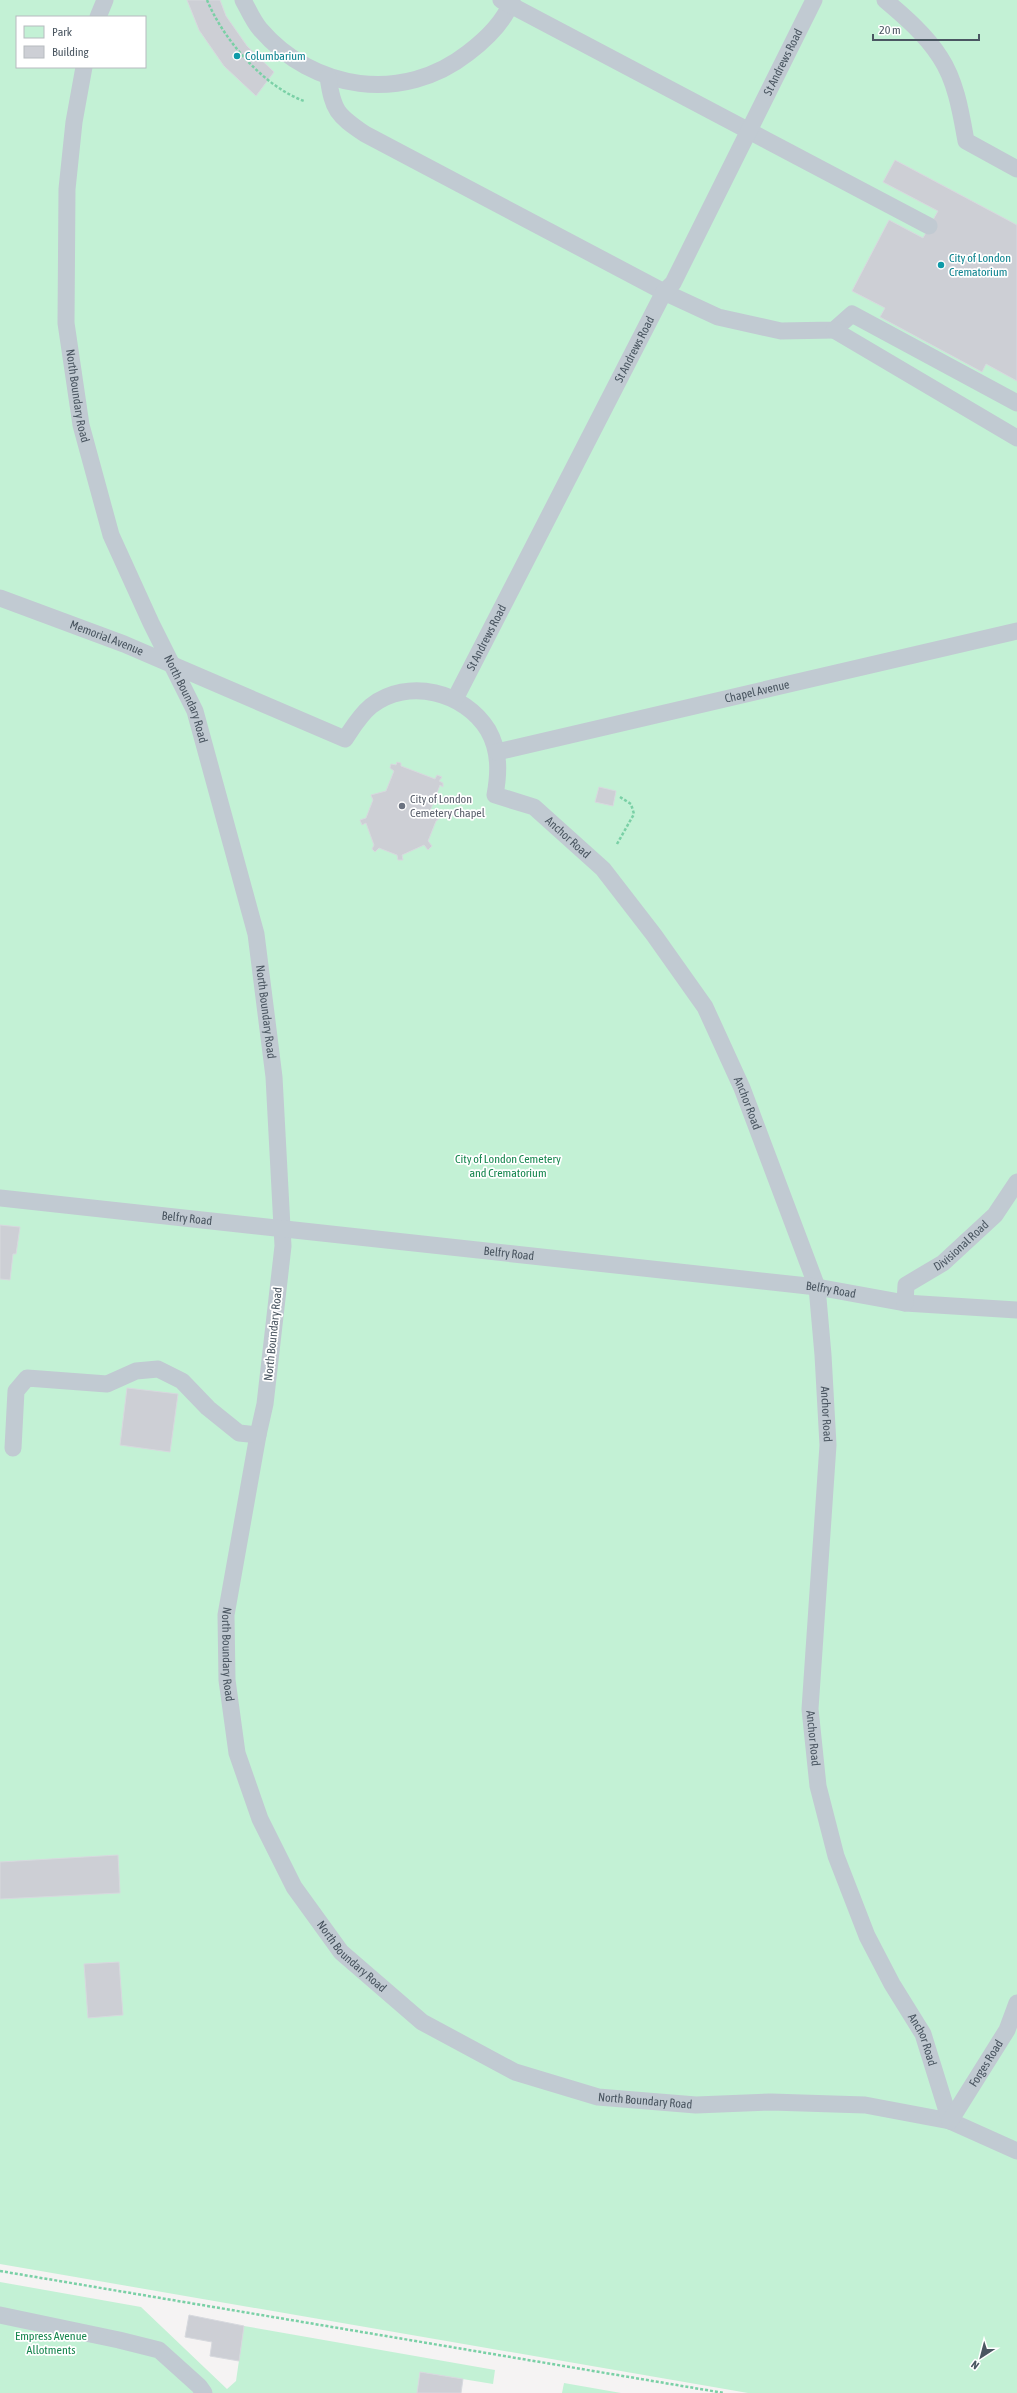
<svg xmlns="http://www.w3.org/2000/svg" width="1017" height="2393" font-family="'Asap Condensed',sans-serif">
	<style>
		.green { fill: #c3f1d5; fill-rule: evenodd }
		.building { fill: #cdcfd5; stroke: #d7d9de }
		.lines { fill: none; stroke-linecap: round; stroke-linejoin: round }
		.path { stroke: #7ad0a6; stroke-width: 2.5; stroke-dasharray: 3 2; stroke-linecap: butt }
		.lane { stroke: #c1cad2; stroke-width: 17 }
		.culture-dot { fill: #0f9aa8; stroke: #fff; stroke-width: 1.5 }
		.worship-dot { fill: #6b7280; stroke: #fff; stroke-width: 1.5 }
		.labels { text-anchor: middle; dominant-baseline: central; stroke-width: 3.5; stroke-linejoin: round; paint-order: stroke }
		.culture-label { font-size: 12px; fill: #0d838f; stroke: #fff; text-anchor: start }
		.street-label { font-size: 12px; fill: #4a5661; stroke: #fff }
		.worship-label { font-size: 12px; fill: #5b616d; stroke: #fff; text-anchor: start }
		.park-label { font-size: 12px; fill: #17864f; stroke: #fff }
	</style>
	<rect width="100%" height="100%" fill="#f5f3f3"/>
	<g class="green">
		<path d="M 0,0 L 1017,0 L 1017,2393 L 748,2393 L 0,2264 ZM 17,17 L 145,17 L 145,67 L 17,67 Z"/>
		<path d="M 0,2282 L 141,2307 L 227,2389 L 236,2381 L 244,2326 L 495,2370 L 493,2384 L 420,2372 L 417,2393 L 0,2393 Z"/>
		<path d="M 564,2383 L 621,2393 L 562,2393 Z"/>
	</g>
	<g class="building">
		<path d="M 187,0 L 220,0 L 226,16 L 247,46 L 274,72 L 256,96 L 224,66 L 199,30 Z"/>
		<path d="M 895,160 L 1017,225 L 1017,381 L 986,364 L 982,372 L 880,317 L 885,308 L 852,291 L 889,220 L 923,238 L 938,211 L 883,182 Z"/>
		<path d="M 397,762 L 401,763 L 401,766 L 435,779 L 437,775 L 442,777 L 439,781 L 443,783 L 443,787 L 440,785 L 430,811 L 434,816 L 438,815 L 439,819 L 436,821 L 428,841 L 432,846 L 428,850 L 424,845 L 402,855 L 403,860 L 398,860 L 397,855 L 379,848 L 375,852 L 372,849 L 374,845 L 366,823 L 362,825 L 360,820 L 366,818 L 373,800 L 371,795 L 386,791 L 394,771 L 390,768 L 391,764 L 396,765 Z"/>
		<path d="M 599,787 L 616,791 L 613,806 L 595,802 Z"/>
		<path d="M 0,1225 L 20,1227 L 16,1254 L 13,1254 L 10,1280 L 0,1279 Z"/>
		<path d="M 127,1388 L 178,1394 L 170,1452 L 120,1445 Z"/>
		<path d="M 118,1855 L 120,1893 L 0,1899 L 0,1862 Z"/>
		<path d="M 119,1962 L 123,2015 L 88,2018 L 84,1964 Z"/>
		<path d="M 189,2315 L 244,2326 L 239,2361 L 210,2356 L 212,2342 L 185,2337 Z"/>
		<path d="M 420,2372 L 463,2379 L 461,2393 L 417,2393 Z"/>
	</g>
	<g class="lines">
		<g class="path">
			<path d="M 207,0 C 223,39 263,86 304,101"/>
			<path d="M 617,844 L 634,814 L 631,804 L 620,797"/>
			<path d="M 0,2271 L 724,2393"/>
		</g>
		<g class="lane">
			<path d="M 243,0 C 248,9 253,21 260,29 C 313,91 403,104 468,53 C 485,40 505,21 512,0"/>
			<path d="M 501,0 L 929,226"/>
			<path d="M 885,0 C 904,16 926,35 940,57 C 956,81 961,113 966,141 L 1017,169"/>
			<path d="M 98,17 L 105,0"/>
			<path id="s1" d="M 84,67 L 74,122 L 67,189 L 66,323 L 81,425 L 111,535 L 151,623 L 195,711 L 256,934 L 274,1077 L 283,1246 L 265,1404 L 258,1435 L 226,1615 L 227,1680 L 237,1753 L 260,1819 L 294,1887 L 341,1952 L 422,2022 L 515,2072 L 598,2097 L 696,2105 L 771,2102 L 865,2105 L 950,2121 L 1017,2151"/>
			<path d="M 328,77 C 333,111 337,115 365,134 L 664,292 L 718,317 L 781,331 L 834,330 L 852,314 L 1017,403"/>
			<path d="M 834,330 L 1017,438"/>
			<path id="s2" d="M 0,598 L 124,644 L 345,739 C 353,727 360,715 371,706 C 408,677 465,692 488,730 C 500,751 499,773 495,795 L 534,807 L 603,869 L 654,935 L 705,1007 L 742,1088 L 817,1287 L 823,1355 L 828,1445 L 810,1709 L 818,1786 L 836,1856 L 867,1936 L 892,1984 L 923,2034 L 950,2121"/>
			<path id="s3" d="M 455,699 L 664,292 L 673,283 L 814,0"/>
			<path id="s4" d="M 497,752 L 1017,631"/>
			<path id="s5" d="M 0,1198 L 817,1287 L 905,1303 L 1017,1310"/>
			<path id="s6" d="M 905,1303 L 906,1285 L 943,1263 L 995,1215 L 1017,1182"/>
			<path d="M 13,1448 L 16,1391 L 27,1378 L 107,1384 L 136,1371 L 158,1369 L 182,1381 L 208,1408 L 239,1433 L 258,1435"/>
			<path id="s7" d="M 950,2121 L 1007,2030 L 1017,2003"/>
			<path d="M 0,2315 L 119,2340 L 159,2350 L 199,2386 L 204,2393"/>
		</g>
	</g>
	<g class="culture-dot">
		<circle cx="237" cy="56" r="4"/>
		<circle cx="941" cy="265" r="4"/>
	</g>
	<circle class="worship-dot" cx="402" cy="806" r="4"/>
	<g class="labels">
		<g class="culture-label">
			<text x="245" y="56">Columbarium</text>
			<text x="949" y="258">City of London<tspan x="949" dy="14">Crematorium</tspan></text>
		</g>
		<g class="street-label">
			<text stroke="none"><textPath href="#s3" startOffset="717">St Andrews Road</textPath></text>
			<text stroke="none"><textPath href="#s3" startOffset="393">St Andrews Road</textPath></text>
			<text stroke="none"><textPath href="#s1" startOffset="331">North Boundary Road</textPath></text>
			<text stroke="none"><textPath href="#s3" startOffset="69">St Andrews Road</textPath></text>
			<text stroke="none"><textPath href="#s2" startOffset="114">Memorial Avenue</textPath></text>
			<text stroke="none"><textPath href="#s4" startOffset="267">Chapel Avenue</textPath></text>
			<text stroke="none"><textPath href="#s1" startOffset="655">North Boundary Road</textPath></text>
			<text stroke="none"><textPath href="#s2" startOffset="702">Anchor Road</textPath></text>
			<text stroke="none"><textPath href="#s1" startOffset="979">North Boundary Road</textPath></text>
			<text stroke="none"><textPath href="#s2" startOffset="1026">Anchor Road</textPath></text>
			<text stroke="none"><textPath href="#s5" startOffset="188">Belfry Road</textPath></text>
			<text stroke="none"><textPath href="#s6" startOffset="86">Divisional Road</textPath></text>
			<text stroke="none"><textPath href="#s5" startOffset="512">Belfry Road</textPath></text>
			<text stroke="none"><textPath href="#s5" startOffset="836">Belfry Road</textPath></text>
			<text transform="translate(273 1334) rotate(-84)">North Boundary Road</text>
			<text stroke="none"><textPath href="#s2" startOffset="1350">Anchor Road</textPath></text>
			<text stroke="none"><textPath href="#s1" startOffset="1627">North Boundary Road</textPath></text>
			<text stroke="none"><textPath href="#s2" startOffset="1675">Anchor Road</textPath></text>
			<text stroke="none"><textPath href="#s1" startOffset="1963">North Boundary Road</textPath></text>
			<text stroke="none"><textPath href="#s2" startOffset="1999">Anchor Road</textPath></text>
			<text stroke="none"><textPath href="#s7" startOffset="68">Forges Road</textPath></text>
			<text stroke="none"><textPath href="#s1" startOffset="2299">North Boundary Road</textPath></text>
		</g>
		<g class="worship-label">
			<text x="410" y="799">City of London<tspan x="410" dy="14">Cemetery Chapel</tspan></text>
		</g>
		<g class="park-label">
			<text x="508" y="1159">City of London Cemetery<tspan x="508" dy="14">and Crematorium</tspan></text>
			<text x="51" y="2336">Empress Avenue<tspan x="51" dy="14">Allotments</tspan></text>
		</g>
	</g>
	<rect x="16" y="16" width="130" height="52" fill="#ffffff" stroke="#b7bbc0"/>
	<rect x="24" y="26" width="20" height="12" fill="#c3f1d5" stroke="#b7bbc0"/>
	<text x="52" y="36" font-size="12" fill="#4a5661">Park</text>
	<rect x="24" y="46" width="20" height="12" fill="#cdcfd5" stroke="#b7bbc0"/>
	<text x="52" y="56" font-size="12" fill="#4a5661">Building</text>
	<g transform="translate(981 2357) rotate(216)" stroke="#ffffff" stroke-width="3" paint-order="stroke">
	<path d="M0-3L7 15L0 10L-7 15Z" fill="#4a5661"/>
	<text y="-6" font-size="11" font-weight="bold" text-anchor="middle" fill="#4a5661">N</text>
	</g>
	<path d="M873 34v6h106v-6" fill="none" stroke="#4a5661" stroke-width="2"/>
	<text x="879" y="34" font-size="12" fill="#4a5661" stroke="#ffffff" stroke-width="3" paint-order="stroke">20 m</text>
</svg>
